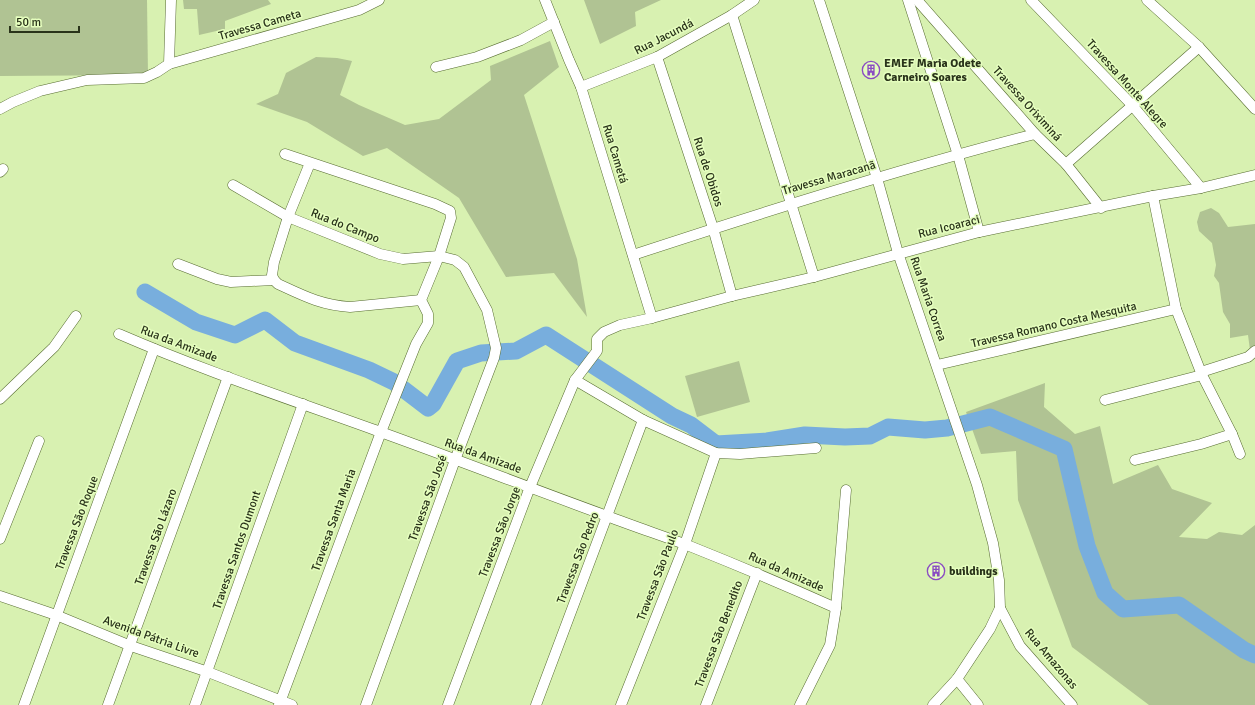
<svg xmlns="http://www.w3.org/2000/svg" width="1255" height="705" font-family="Signika,sans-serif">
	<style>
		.green { fill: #b0c393 }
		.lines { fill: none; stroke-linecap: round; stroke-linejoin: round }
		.river { stroke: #78aedd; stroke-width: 17 }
		.minor-casing { stroke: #586d32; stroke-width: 11 }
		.minor { stroke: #fff; stroke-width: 10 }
		.labels { text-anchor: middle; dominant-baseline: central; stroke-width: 3; stroke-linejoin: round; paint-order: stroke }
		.street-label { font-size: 12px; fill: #29331a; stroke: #e5febe }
		.poi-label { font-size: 12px; font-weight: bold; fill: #29331a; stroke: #e5febe; text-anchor: start }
	</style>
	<rect width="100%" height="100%" fill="#d8f1b1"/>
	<g class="green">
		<path d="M 0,0 L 147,0 L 148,75 L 0,76 Z"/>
		<path d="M 183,0 L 268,0 L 271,4 L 225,21 L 225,29 L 199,35 L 197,9 L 184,9 Z"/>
		<path d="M 584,0 L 661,0 L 635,12 L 636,26 L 600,44 Z"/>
		<path d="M 550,41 L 559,67 L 524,95 L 577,259 L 587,317 L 554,273 L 506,277 L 459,198 L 387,148 L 363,156 L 307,122 L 256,104 L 278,94 L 286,73 L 316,57 L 337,58 L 352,61 L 340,95 L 359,105 L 405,125 L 439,119 L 491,80 L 490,66 Z"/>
		<path d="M 1211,208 L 1219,213 L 1228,227 L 1255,224 L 1255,346 L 1250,350 L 1248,335 L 1230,338 L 1230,324 L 1223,312 L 1219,283 L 1214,276 L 1216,265 L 1212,243 L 1199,231 L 1197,222 L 1200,212 Z"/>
		<path d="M 739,361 L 750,402 L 697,417 L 685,376 Z"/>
		<path d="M 1045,383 L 1044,407 L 1075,434 L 1100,426 L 1113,484 L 1158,465 L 1172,489 L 1212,503 L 1179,537 L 1207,539 L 1219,532 L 1242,535 L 1255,525 L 1255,705 L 1149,705 L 1072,647 L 1018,500 L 1016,451 L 981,454 L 966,412 Z"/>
	</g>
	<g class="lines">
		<path class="river" d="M 145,292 L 196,322 L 235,335 L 265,320 L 295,343 L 369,370 L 394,382 L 428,408 L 433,404 L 457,361 L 481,353 L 516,351 L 546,335 L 672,416 L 691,425 L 716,444 L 767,441 L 805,435 L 845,437 L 870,436 L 888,427 L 925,430 L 947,428 L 990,417 L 1064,449 L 1087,546 L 1105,593 L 1123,609 L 1179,605 L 1244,650 L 1255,655"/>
		<defs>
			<g id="minor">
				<path d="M 545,0 L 569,60 L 581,87 L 652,318"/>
				<path d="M 819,0 L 877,178 L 898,253 L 977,485 L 993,543 L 999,580 L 1000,608 L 990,629 L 957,679 L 933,705"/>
				<path d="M 908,0 L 958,155 L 979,232"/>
				<path d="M 917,0 L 1035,134 L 1066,164 L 1101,208"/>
				<path d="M 1031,0 L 1132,105 L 1201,188"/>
				<path d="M 1147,0 L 1199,47 L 1255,109"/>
				<path d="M 732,15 L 814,277"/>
				<path d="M 657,57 L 713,228 L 732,296"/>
				<path d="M 169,64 L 171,0"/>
				<path d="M 436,67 L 477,57 L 521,40 L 554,22"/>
				<path d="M 581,87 L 657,57 L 732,15 L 754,0"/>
				<path d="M 0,109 L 13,102 L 40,91 L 87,80 L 144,78 L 157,72 L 169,64 L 359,10 L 379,0"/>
				<path d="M 310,163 L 288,217 L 274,262 L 272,275 L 274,280 L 278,284 C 304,296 321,305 350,307 L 421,300"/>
				<path d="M 1066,164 L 1199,47"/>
				<path d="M 0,172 L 3,169"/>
				<path d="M 233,185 L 288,217 L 380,254 L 403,259 L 439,256 L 455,260 L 464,267 L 487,310 L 496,348 L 494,358 L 455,460 L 366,705"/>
				<path d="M 1153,196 L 1176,309 L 1202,375 L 1232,434 L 1240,454"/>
				<path d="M 633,255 C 766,211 899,169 1035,134"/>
				<path d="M 178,264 L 217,279 L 231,282 L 274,280"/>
				<path d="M 119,334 C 202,370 289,399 375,430 C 453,458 530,488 607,516 C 633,526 660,535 687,545 C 737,565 787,586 836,608"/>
				<path d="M 937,365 L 1176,309"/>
				<path d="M 1201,372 L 1248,357 L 1255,351"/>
				<path d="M 575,380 L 643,420 L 716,453 L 740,454 L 816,448"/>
				<path d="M 0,399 L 54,347 L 76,316"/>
				<path d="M 1105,400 L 1202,375"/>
				<path d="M 1135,460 L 1201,444 L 1232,434"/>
				<path d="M 0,539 L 39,441"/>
				<path d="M 0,596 L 56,615 L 131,646 L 208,672 L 292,705"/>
				<path d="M 1000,608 L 1020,646 L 1072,705"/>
				<path d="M 957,679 L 978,705"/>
				<path d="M 24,705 L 154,349"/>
				<path d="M 108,705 L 228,377"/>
				<path d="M 195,705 L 303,404"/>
				<path d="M 279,705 L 381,432 L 416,344 L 428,323 L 428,314 L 421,300 L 439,256 L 451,218 L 450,211 L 435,204 L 285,154"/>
				<path d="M 448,705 L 530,487 L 575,380 L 597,351 L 597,339 L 604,332 L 620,325 L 652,318 L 732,296 L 814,277 L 979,232 L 1153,196 L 1201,188 L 1255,175"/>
				<path d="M 536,705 L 643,420"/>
				<path d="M 621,705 L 685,544 L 716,453"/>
				<path d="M 706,705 L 757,573"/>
				<path d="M 800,705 L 830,645 L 836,608 L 846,490"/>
			</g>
		</defs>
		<use href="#minor" class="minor-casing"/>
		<use href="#minor" class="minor"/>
	</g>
	<defs>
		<symbol id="building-ring" viewBox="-11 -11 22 22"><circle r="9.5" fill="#e5febe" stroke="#8a4cc2" stroke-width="1.5"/><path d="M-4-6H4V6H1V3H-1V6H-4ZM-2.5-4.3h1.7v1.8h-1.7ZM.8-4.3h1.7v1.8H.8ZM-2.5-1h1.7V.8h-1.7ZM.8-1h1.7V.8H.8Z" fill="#8a4cc2"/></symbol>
	</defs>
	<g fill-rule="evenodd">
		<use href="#building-ring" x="861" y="60" width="20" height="20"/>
		<use href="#building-ring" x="926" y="561" width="20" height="20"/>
	</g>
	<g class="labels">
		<g class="street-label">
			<text transform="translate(260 25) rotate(-16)">Travessa Cameta</text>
			<text transform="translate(664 37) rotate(-27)">Rua Jacundá</text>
			<text transform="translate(1127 84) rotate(48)">Travessa Monte Alegre</text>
			<text transform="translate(1027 104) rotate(48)">Travessa Oriximiná</text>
			<text transform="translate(615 154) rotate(73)">Rua Cametá</text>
			<text transform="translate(708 172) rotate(72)">Rua de Obidos</text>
			<text transform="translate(829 178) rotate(-16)">Travessa Maracanã</text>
			<text transform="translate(345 226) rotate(22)">Rua do Campo</text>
			<text transform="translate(949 227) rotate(-14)">Rua Icoaraci</text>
			<text transform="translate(928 299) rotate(71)">Rua Maria Correa</text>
			<text transform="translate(1054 325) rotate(-13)">Travessa Romano Costa Mesquita</text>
			<text transform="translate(179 344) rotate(21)">Rua da Amizade</text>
			<text transform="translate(483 456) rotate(20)">Rua da Amizade</text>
			<text transform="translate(428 498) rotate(-70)">Travessa São José</text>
			<text transform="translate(334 520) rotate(-70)">Travessa Santa Maria</text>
			<text transform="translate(77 523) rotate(-69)">Travessa São Roque</text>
			<text transform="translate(500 532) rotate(-69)">Travessa São Jorge</text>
			<text transform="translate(156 537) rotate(-70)">Travessa São Lázaro</text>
			<text transform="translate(237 550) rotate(-71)">Travessa Santos Dumont</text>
			<text transform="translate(578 558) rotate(-69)">Travessa São Pedro</text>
			<text transform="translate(786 572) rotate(24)">Rua da Amizade</text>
			<text transform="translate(658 575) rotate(-69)">Travessa São Paulo</text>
			<text transform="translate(719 634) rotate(-69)">Travessa São Benedito</text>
			<text transform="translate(151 637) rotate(20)">Avenida Pátria Livre</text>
			<text transform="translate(1051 659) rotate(50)">Rua Amazonas</text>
		</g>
		<g class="poi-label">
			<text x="884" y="63">EMEF Maria Odete<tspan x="884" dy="14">Carneiro Soares</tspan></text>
			<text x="949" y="571">buildings</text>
		</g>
	</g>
	<path d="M10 26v6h69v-6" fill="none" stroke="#29331a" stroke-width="2"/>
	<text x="16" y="26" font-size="12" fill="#29331a" stroke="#e5febe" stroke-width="3" paint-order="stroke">50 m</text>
</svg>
